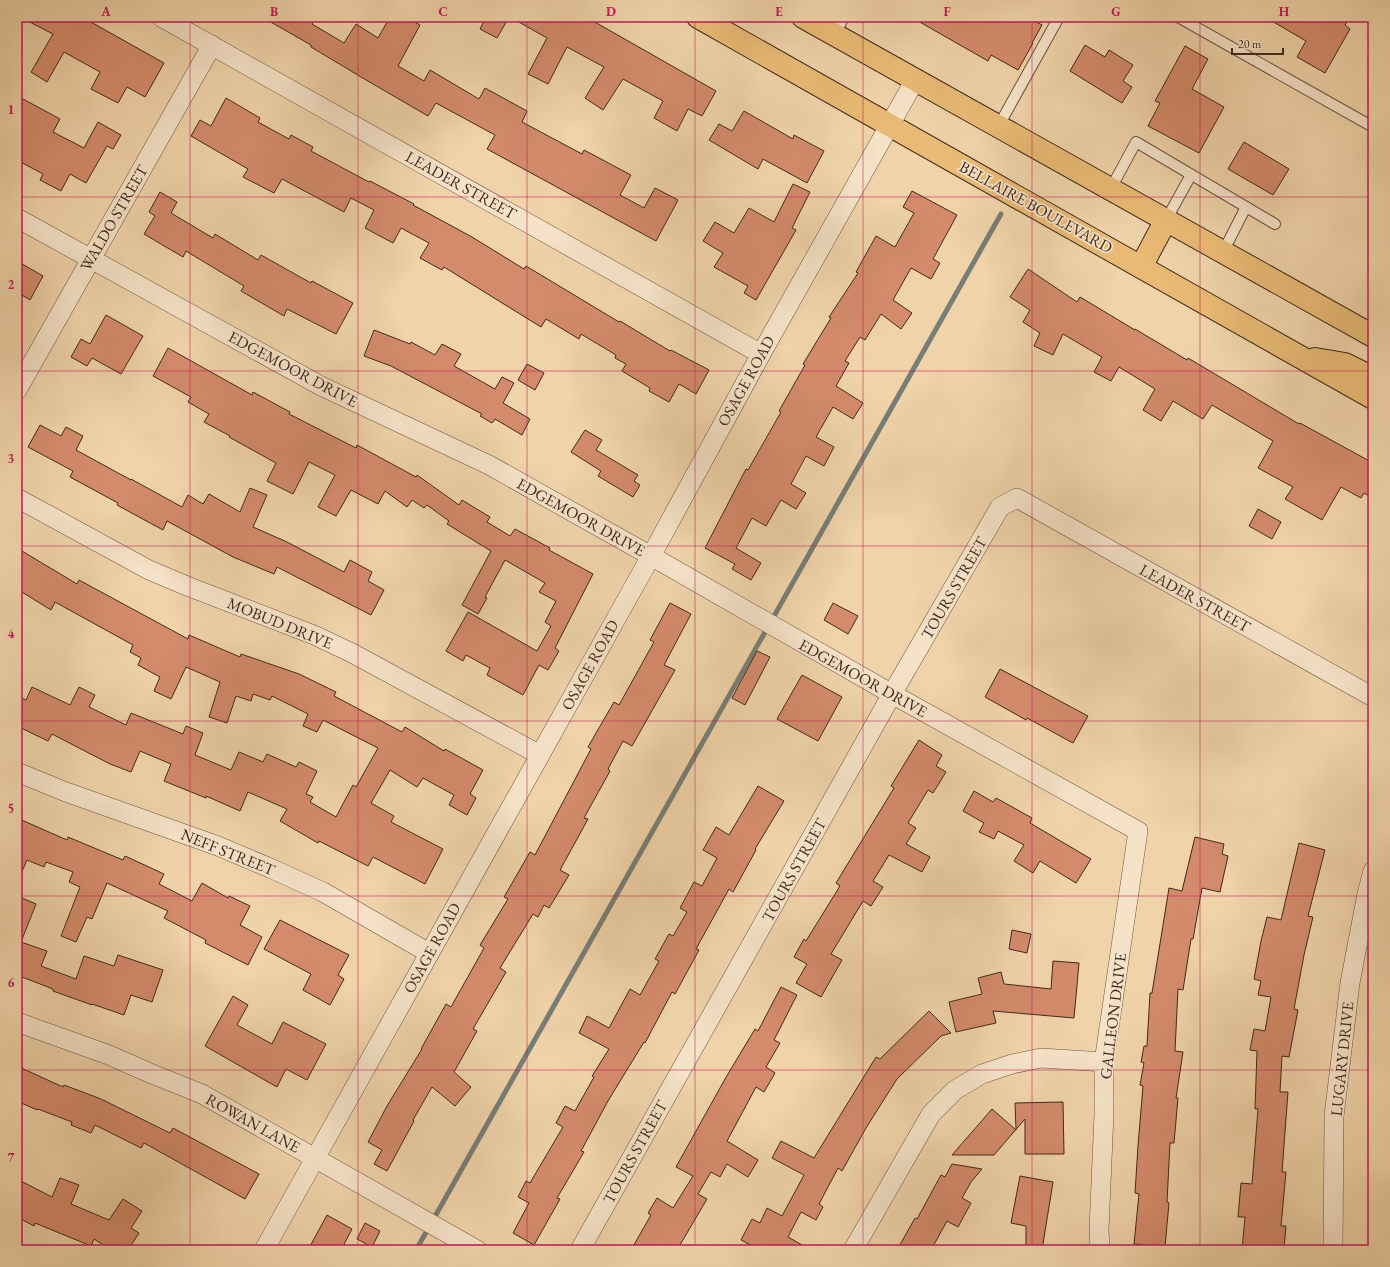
<svg xmlns="http://www.w3.org/2000/svg" width="1390" height="1267" font-family="'EB Garamond',serif">
	<style>
		.lines { fill: none; stroke-linecap: round; stroke-linejoin: round }
		.stream { stroke: #787e76; stroke-width: 5 }
		.building { fill: #d48b6b; stroke: #40291e }
		.lane-casing { stroke: #6c5441; stroke-width: 12 }
		.street-casing { stroke: #6c5441; stroke-width: 20 }
		.primary-casing { stroke: #40291e; stroke-width: 24 }
		.lane { stroke: #f5e2c7; stroke-width: 10 }
		.street { stroke: #f5e2c7; stroke-width: 19 }
		.primary { stroke: #e8ba74; stroke-width: 22 }
		.grid { fill: none; stroke: #c2185b; stroke-width: 1; stroke-opacity: 0.55 }
		.labels { text-anchor: middle; dominant-baseline: central; stroke-width: 3.5; stroke-linejoin: round; paint-order: stroke }
		.street-label { font-size: 16px; fill: #40291e; stroke: #f5e2c7 }
		.neatline { fill: none; stroke: #c2185b; stroke-width: 1.5 }
		.grid-label { font-size: 13px; text-anchor: middle; font-weight: bold; fill: #c2185b }
	</style>
	<rect width="100%" height="100%" fill="#f0d3a9"/>
	<filter id="stains"><feTurbulence type="fractalNoise" baseFrequency=".005" numOctaves="4"/><feColorMatrix values="0 0 0 0 .2 0 0 0 0 .09 0 0 0 0 .02 0 0 0 .5 -.17"/></filter>
	<radialGradient id="worn" r=".72"><stop offset=".6" stop-color="#630" stop-opacity="0"/><stop offset="1" stop-color="#630" stop-opacity=".3"/></radialGradient>
	<g class="lines">
		<g class="stream">
			<path d="M 433,1220 L 1001,214"/>
			<path d="M 416,1250 L 429,1227"/>
		</g>
	</g>
	<g class="building">
		<path d="M 20,17 L 82,17 L 164,63 L 145,97 L 127,87 L 118,103 L 91,89 L 100,72 L 64,52 L 47,82 L 31,72 L 53,34 Z"/>
		<path d="M 262,17 L 316,17 L 312,24 L 344,43 L 356,24 L 378,38 L 390,17 L 406,17 L 420,25 L 398,66 L 424,81 L 430,70 L 479,99 L 485,88 L 527,111 L 522,122 L 582,154 L 584,150 L 631,175 L 620,195 L 644,208 L 655,188 L 678,200 L 656,241 L 487,149 L 495,135 L 436,103 L 428,116 L 361,77 L 311,47 L 311,45 Z"/>
		<path d="M 486,17 L 509,17 L 497,38 L 480,29 Z"/>
		<path d="M 510,17 L 586,17 L 716,91 L 702,116 L 688,109 L 677,131 L 654,118 L 663,101 L 623,79 L 603,110 L 585,98 L 604,67 L 567,47 L 548,84 L 528,74 L 547,38 Z"/>
		<path d="M 911,17 L 1027,17 L 1042,25 L 1032,43 L 1033,43 L 1018,70 L 991,55 L 988,61 Z"/>
		<path d="M 1265,17 L 1350,17 L 1345,25 L 1350,29 L 1325,73 L 1297,57 L 1306,41 Z"/>
		<path d="M 1085,45 L 1105,57 L 1109,50 L 1133,65 L 1123,81 L 1132,87 L 1122,103 L 1070,71 Z"/>
		<path d="M 1185,46 L 1208,59 L 1192,89 L 1224,107 L 1199,153 L 1148,126 L 1160,103 L 1155,101 Z"/>
		<path d="M 226,98 L 260,118 L 258,122 L 289,139 L 291,135 L 313,147 L 311,151 L 369,182 L 370,181 L 414,204 L 413,205 L 472,237 L 524,269 L 526,266 L 619,322 L 620,321 L 670,351 L 671,350 L 709,370 L 696,394 L 679,384 L 669,402 L 649,391 L 650,388 L 622,371 L 626,364 L 615,358 L 616,355 L 581,334 L 579,339 L 546,319 L 541,327 L 444,267 L 442,270 L 420,258 L 429,243 L 401,228 L 393,243 L 365,228 L 374,210 L 351,198 L 344,212 L 282,179 L 274,193 L 243,177 L 248,169 L 191,136 L 200,120 L 211,126 Z"/>
		<path d="M 23,99 L 60,119 L 53,132 L 84,148 L 98,122 L 121,135 L 113,149 L 107,146 L 86,183 L 70,174 L 61,191 L 40,180 L 43,174 L 17,160 L 17,109 Z"/>
		<path d="M 744,111 L 793,139 L 794,135 L 824,151 L 807,183 L 763,159 L 758,169 L 709,140 L 719,124 L 732,131 Z"/>
		<path d="M 1244,142 L 1289,169 L 1273,195 L 1228,169 Z"/>
		<path d="M 793,184 L 810,192 L 792,228 L 796,230 L 756,300 L 744,293 L 748,286 L 714,267 L 723,253 L 703,241 L 715,222 L 734,233 L 749,208 L 774,222 Z"/>
		<path d="M 912,191 L 957,215 L 933,259 L 940,263 L 931,279 L 911,268 L 893,300 L 912,313 L 901,329 L 881,314 L 865,340 L 860,337 L 845,361 L 849,363 L 836,386 L 863,403 L 853,419 L 833,407 L 816,437 L 834,447 L 824,466 L 806,456 L 791,484 L 806,493 L 796,509 L 781,500 L 766,526 L 752,518 L 736,548 L 761,563 L 751,580 L 732,569 L 735,564 L 705,548 L 746,469 L 748,470 L 781,412 L 779,411 L 805,365 L 803,364 L 831,318 L 829,317 L 858,273 L 856,272 L 876,236 L 895,247 L 914,213 L 903,207 Z"/>
		<path d="M 160,192 L 177,202 L 171,213 L 213,238 L 215,234 L 258,260 L 261,255 L 311,283 L 312,281 L 353,303 L 336,334 L 287,309 L 284,316 L 241,291 L 244,286 L 186,251 L 183,257 L 144,234 L 155,216 L 149,212 Z"/>
		<path d="M 17,261 L 43,276 L 30,300 L 17,292 Z"/>
		<path d="M 1028,269 L 1077,302 L 1080,297 L 1135,330 L 1135,329 L 1187,360 L 1188,358 L 1299,424 L 1300,423 L 1373,463 L 1373,498 L 1364,493 L 1361,498 L 1341,487 L 1322,520 L 1285,499 L 1293,487 L 1258,468 L 1273,441 L 1212,405 L 1203,419 L 1173,401 L 1161,421 L 1143,410 L 1155,389 L 1119,367 L 1111,381 L 1094,372 L 1102,357 L 1063,334 L 1053,355 L 1034,346 L 1040,333 L 1023,322 L 1030,310 L 1010,297 Z"/>
		<path d="M 106,315 L 143,336 L 121,374 L 92,358 L 87,366 L 71,357 L 81,339 L 90,344 Z"/>
		<path d="M 374,330 L 410,344 L 411,342 L 435,355 L 442,344 L 461,354 L 454,366 L 495,389 L 502,377 L 514,383 L 503,403 L 530,419 L 522,435 L 495,419 L 492,423 L 480,416 L 482,414 L 391,366 L 364,356 Z"/>
		<path d="M 168,348 L 252,395 L 253,392 L 290,412 L 289,414 L 356,448 L 357,445 L 416,477 L 417,475 L 459,505 L 462,500 L 490,517 L 487,522 L 510,536 L 515,529 L 550,548 L 549,550 L 593,574 L 555,648 L 559,651 L 548,670 L 539,665 L 523,695 L 487,675 L 490,668 L 466,655 L 463,661 L 446,651 L 468,612 L 537,651 L 551,626 L 545,622 L 556,601 L 539,592 L 545,583 L 505,560 L 485,597 L 487,598 L 478,614 L 462,605 L 491,551 L 447,524 L 449,521 L 427,505 L 424,508 L 412,500 L 407,507 L 385,491 L 378,504 L 351,490 L 336,516 L 318,507 L 335,475 L 309,462 L 293,494 L 267,481 L 276,463 L 229,437 L 230,436 L 204,422 L 209,414 L 188,402 L 191,397 L 153,376 Z"/>
		<path d="M 527,364 L 544,373 L 535,390 L 518,380 Z"/>
		<path d="M 40,425 L 61,436 L 66,427 L 83,436 L 76,450 L 131,480 L 131,479 L 182,507 L 188,495 L 203,504 L 209,494 L 240,512 L 250,488 L 267,495 L 253,527 L 287,542 L 344,572 L 350,560 L 372,572 L 368,581 L 384,590 L 371,615 L 277,567 L 274,574 L 233,557 L 167,521 L 163,530 L 117,505 L 118,503 L 70,477 L 73,471 L 28,447 Z"/>
		<path d="M 585,430 L 602,440 L 596,450 L 638,475 L 634,481 L 640,485 L 633,497 L 598,476 L 601,471 L 571,452 Z"/>
		<path d="M 1258,509 L 1281,522 L 1272,539 L 1249,526 Z"/>
		<path d="M 17,548 L 77,584 L 79,580 L 188,639 L 189,635 L 240,657 L 241,654 L 299,674 L 336,692 L 334,696 L 402,732 L 405,727 L 444,751 L 445,749 L 483,770 L 470,794 L 476,798 L 467,815 L 449,805 L 454,795 L 423,778 L 417,787 L 390,770 L 371,803 L 394,816 L 391,822 L 443,849 L 425,884 L 373,857 L 368,866 L 319,841 L 318,843 L 280,821 L 287,809 L 248,792 L 240,811 L 206,796 L 206,798 L 164,781 L 171,764 L 140,751 L 131,772 L 110,764 L 52,734 L 48,741 L 17,726 L 17,696 L 26,700 L 32,687 L 70,705 L 79,687 L 95,695 L 89,707 L 126,725 L 131,713 L 183,734 L 186,726 L 203,733 L 195,755 L 231,770 L 239,752 L 263,762 L 267,754 L 296,767 L 299,762 L 317,771 L 306,794 L 313,797 L 310,802 L 336,817 L 353,785 L 356,787 L 378,748 L 323,720 L 317,732 L 303,726 L 308,714 L 272,696 L 270,700 L 253,694 L 251,701 L 236,696 L 227,723 L 209,717 L 220,682 L 186,667 L 171,699 L 154,691 L 160,677 L 138,665 L 141,658 L 130,652 L 133,645 L 55,602 L 51,610 L 17,589 Z"/>
		<path d="M 670,603 L 691,614 L 664,665 L 675,670 L 632,746 L 623,741 L 608,769 L 610,771 L 584,818 L 588,819 L 560,870 L 569,875 L 549,908 L 544,905 L 538,917 L 533,914 L 500,968 L 506,972 L 473,1029 L 477,1031 L 454,1072 L 471,1087 L 455,1106 L 432,1087 L 413,1120 L 414,1121 L 387,1171 L 374,1164 L 382,1150 L 368,1142 L 387,1106 L 422,1049 L 421,1049 L 446,1004 L 451,1007 L 484,948 L 480,945 L 508,899 L 504,897 L 530,852 L 535,855 L 591,749 L 588,747 L 614,702 L 619,705 L 654,642 L 650,640 Z"/>
		<path d="M 833,603 L 858,616 L 848,634 L 824,620 Z"/>
		<path d="M 757,651 L 770,657 L 745,705 L 732,698 Z"/>
		<path d="M 1000,669 L 1088,716 L 1073,743 L 1027,718 L 1026,720 L 985,697 Z"/>
		<path d="M 802,675 L 842,697 L 818,741 L 777,719 Z"/>
		<path d="M 919,740 L 942,755 L 936,766 L 946,772 L 933,793 L 928,790 L 908,823 L 916,828 L 906,844 L 930,857 L 922,872 L 889,855 L 873,881 L 883,887 L 871,906 L 863,901 L 831,954 L 842,960 L 821,997 L 796,983 L 807,964 L 794,957 L 804,939 L 806,941 L 840,886 L 836,883 L 894,788 L 891,786 Z"/>
		<path d="M 758,786 L 784,801 L 755,849 L 756,850 L 733,892 L 729,889 L 696,949 L 699,950 L 675,994 L 672,992 L 645,1043 L 644,1042 L 608,1101 L 581,1151 L 584,1152 L 557,1198 L 560,1199 L 534,1245 L 513,1233 L 529,1203 L 518,1197 L 526,1181 L 530,1183 L 563,1127 L 556,1123 L 565,1106 L 575,1111 L 594,1077 L 592,1076 L 609,1049 L 579,1033 L 587,1016 L 609,1028 L 630,989 L 640,995 L 659,961 L 655,959 L 669,934 L 673,936 L 687,912 L 680,908 L 694,882 L 702,886 L 717,858 L 703,850 L 716,827 L 729,835 Z"/>
		<path d="M 974,791 L 993,802 L 996,798 L 1032,818 L 1030,823 L 1091,859 L 1076,883 L 1040,861 L 1033,873 L 1014,861 L 1024,845 L 998,831 L 994,839 L 979,832 L 984,823 L 963,811 Z"/>
		<path d="M 17,818 L 67,840 L 68,837 L 123,860 L 125,856 L 164,874 L 159,884 L 192,901 L 202,883 L 228,898 L 229,896 L 250,906 L 240,925 L 262,937 L 248,965 L 205,943 L 206,940 L 164,918 L 168,911 L 107,883 L 92,919 L 87,917 L 76,942 L 61,936 L 80,887 L 69,882 L 73,872 L 46,862 L 44,867 L 27,860 L 17,883 Z"/>
		<path d="M 1195,837 L 1224,844 L 1222,854 L 1228,856 L 1220,892 L 1202,888 L 1193,939 L 1191,939 L 1183,990 L 1178,989 L 1175,1051 L 1183,1052 L 1176,1098 L 1178,1098 L 1174,1143 L 1170,1143 L 1167,1202 L 1169,1203 L 1165,1247 L 1134,1244 L 1139,1194 L 1135,1193 L 1138,1146 L 1143,1086 L 1140,1085 L 1144,1063 L 1141,1062 L 1144,1046 L 1147,1046 L 1150,993 L 1152,993 L 1169,888 L 1182,891 Z"/>
		<path d="M 1299,843 L 1325,850 L 1308,916 L 1313,917 L 1304,955 L 1294,1009 L 1298,1010 L 1289,1057 L 1282,1056 L 1280,1092 L 1288,1092 L 1282,1172 L 1286,1172 L 1281,1226 L 1286,1226 L 1284,1250 L 1242,1250 L 1245,1217 L 1238,1217 L 1241,1183 L 1252,1184 L 1258,1109 L 1255,1109 L 1257,1051 L 1250,1050 L 1254,1029 L 1265,1031 L 1271,997 L 1258,995 L 1261,981 L 1254,979 L 1261,941 L 1267,917 L 1281,920 Z"/>
		<path d="M 17,896 L 36,904 L 21,942 L 47,951 L 41,966 L 76,979 L 84,956 L 114,966 L 118,955 L 163,970 L 152,1002 L 131,995 L 124,1015 L 92,1004 L 92,1005 L 53,991 L 53,989 L 17,975 Z"/>
		<path d="M 280,920 L 349,955 L 338,975 L 344,979 L 330,1005 L 303,990 L 311,974 L 264,949 Z"/>
		<path d="M 1012,930 L 1031,934 L 1027,953 L 1009,949 Z"/>
		<path d="M 1053,961 L 1079,963 L 1074,1018 L 993,1011 L 996,1023 L 956,1032 L 949,1002 L 982,994 L 978,978 L 1001,972 L 1004,984 L 1051,989 Z"/>
		<path d="M 781,987 L 797,995 L 774,1040 L 780,1043 L 766,1067 L 775,1073 L 764,1092 L 756,1087 L 727,1141 L 758,1160 L 748,1177 L 727,1164 L 720,1177 L 711,1172 L 698,1194 L 707,1199 L 677,1250 L 631,1250 L 651,1215 L 648,1213 L 657,1198 L 673,1208 L 693,1176 L 676,1167 L 725,1079 L 755,1029 L 758,1031 Z"/>
		<path d="M 233,996 L 248,1005 L 237,1025 L 272,1044 L 283,1022 L 326,1044 L 307,1080 L 286,1069 L 277,1087 L 205,1046 Z"/>
		<path d="M 929,1011 L 951,1033 L 941,1036 L 897,1079 L 866,1128 L 842,1171 L 838,1168 L 819,1204 L 823,1207 L 816,1220 L 801,1212 L 788,1237 L 811,1250 L 760,1250 L 741,1240 L 752,1219 L 760,1223 L 767,1208 L 782,1216 L 804,1175 L 772,1158 L 781,1141 L 814,1158 L 876,1057 L 880,1059 Z"/>
		<path d="M 17,1066 L 63,1087 L 64,1085 L 101,1099 L 170,1133 L 173,1128 L 259,1174 L 245,1199 L 144,1143 L 141,1148 L 95,1125 L 91,1133 L 71,1125 L 72,1122 L 38,1109 L 37,1110 L 17,1101 Z"/>
		<path d="M 1063,1102 L 1064,1154 L 1025,1154 L 1025,1119 L 994,1155 L 952,1155 L 992,1109 L 1016,1130 L 1015,1103 Z"/>
		<path d="M 952,1164 L 982,1169 L 971,1182 L 962,1198 L 971,1203 L 958,1227 L 947,1221 L 931,1250 L 897,1250 L 915,1218 L 917,1219 L 941,1175 L 945,1177 Z"/>
		<path d="M 1020,1176 L 1053,1182 L 1042,1250 L 1026,1250 L 1026,1226 L 1011,1223 Z"/>
		<path d="M 60,1178 L 79,1185 L 71,1204 L 109,1220 L 123,1199 L 142,1211 L 131,1228 L 139,1233 L 128,1250 L 111,1250 L 94,1239 L 91,1246 L 35,1223 L 34,1226 L 17,1217 L 17,1179 L 52,1197 Z"/>
		<path d="M 327,1215 L 352,1229 L 341,1250 L 308,1250 Z"/>
		<path d="M 365,1223 L 380,1231 L 372,1247 L 357,1239 Z"/>
	</g>
	<g class="lines">
		<defs>
			<g id="lane">
				<path d="M 1178,17 L 1373,127"/>
				<path d="M 834,35 L 844,17"/>
				<path d="M 998,127 L 1059,17"/>
				<path d="M 1110,190 L 1136,142 L 1275,224"/>
				<path d="M 1166,220 L 1191,175"/>
				<path d="M 1223,252 L 1246,207"/>
			</g>
			<g id="street">
				<path d="M 161,17 L 761,354"/>
				<path d="M 17,218 L 321,386 L 489,465 L 651,556 L 892,694 L 1138,831 L 1104,1062 L 1104,1114 L 1099,1230 L 1100,1250"/>
				<path d="M 17,390 L 212,45"/>
				<path d="M 17,498 L 149,570 L 187,586 L 314,635 L 352,653 L 540,755"/>
				<path d="M 17,772 L 66,792 L 218,846 L 270,868 L 323,892 L 429,953"/>
				<path d="M 17,1022 L 109,1055 L 152,1074 L 202,1094 L 477,1250"/>
				<path d="M 264,1250 L 651,556 L 761,354 L 915,80"/>
				<path d="M 580,1250 L 892,694 L 1000,507 L 1017,498 L 1373,697"/>
				<path d="M 853,1250 L 931,1114 L 955,1090 L 982,1074 L 1012,1064 L 1041,1058 L 1104,1062"/>
				<path d="M 1333,1250 L 1334,1116 L 1350,983 L 1367,894 L 1373,871"/>
			</g>
			<g id="primary">
				<path d="M 698,17 L 1373,398"/>
				<path d="M 803,17 L 1373,336"/>
				<path d="M 1141,267 L 1166,220"/>
				<path d="M 1315,359 L 1345,364 L 1373,378"/>
			</g>
		</defs>
		<use href="#lane" class="lane-casing"/>
		<use href="#street" class="street-casing"/>
		<use href="#primary" class="primary-casing"/>
		<use href="#lane" class="lane"/>
		<use href="#street" class="street"/>
		<use href="#primary" class="primary"/>
	</g>
	<path class="grid" d="M 190,17 L 190,1250M 358,17 L 358,1250M 527,17 L 527,1250M 695,17 L 695,1250M 863,17 L 863,1250M 1032,17 L 1032,1250M 1200,17 L 1200,1250M 17,197 L 1373,197M 17,371 L 1373,371M 17,546 L 1373,546M 17,721 L 1373,721M 17,896 L 1373,896M 17,1070 L 1373,1070"/>
	<g class="labels">
		<g class="street-label">
			<text transform="translate(461 185) rotate(29)">LEADER STREET</text>
			<text transform="translate(1036 207) rotate(29)">BELLAIRE BOULEVARD</text>
			<text transform="translate(114 218) rotate(-60)">WALDO STREET</text>
			<text transform="translate(293 369) rotate(28)">EDGEMOOR DRIVE</text>
			<text transform="translate(746 381) rotate(-61)">OSAGE ROAD</text>
			<text transform="translate(581 517) rotate(29)">EDGEMOOR DRIVE</text>
			<text transform="translate(954 588) rotate(-60)">TOURS STREET</text>
			<text transform="translate(1195 598) rotate(29)">LEADER STREET</text>
			<text transform="translate(280 623) rotate(22)">MOBUD DRIVE</text>
			<text transform="translate(590 665) rotate(-61)">OSAGE ROAD</text>
			<text transform="translate(863 678) rotate(29)">EDGEMOOR DRIVE</text>
			<text transform="translate(228 852) rotate(22)">NEFF STREET</text>
			<text transform="translate(794 870) rotate(-61)">TOURS STREET</text>
			<text transform="translate(432 948) rotate(-61)">OSAGE ROAD</text>
			<text transform="translate(1113 1016) rotate(-83)">GALLEON DRIVE</text>
			<text transform="translate(1342 1059) rotate(-84)">LUGARY DRIVE</text>
			<text transform="translate(253 1123) rotate(29)">ROWAN LANE</text>
			<text transform="translate(635 1152) rotate(-61)">TOURS STREET</text>
		</g>
	</g>
	<rect width="1390" height="1267" fill="none" stroke="#f0d3a9" stroke-width="44"/>
	<path d="M1232 48v6h51v-6" fill="none" stroke="#40291e" stroke-width="2"/>
	<text x="1238" y="48" font-size="12" fill="#40291e" stroke="#f5e2c7" stroke-width="3" paint-order="stroke">20 m</text>
	<rect x="22" y="22" width="1346" height="1223" class="neatline"/>
	<g class="grid-label">
		<text x="106" y="16">A</text>
		<text x="274" y="16">B</text>
		<text x="443" y="16">C</text>
		<text x="611" y="16">D</text>
		<text x="779" y="16">E</text>
		<text x="947" y="16">F</text>
		<text x="1116" y="16">G</text>
		<text x="1284" y="16">H</text>
		<text x="11" y="114">1</text>
		<text x="11" y="289">2</text>
		<text x="11" y="463">3</text>
		<text x="11" y="638">4</text>
		<text x="11" y="813">5</text>
		<text x="11" y="987">6</text>
		<text x="11" y="1162">7</text>
	</g>
	<rect width="100%" height="100%" filter="url(#stains)"/>
	<rect width="100%" height="100%" fill="url(#worn)"/>
</svg>
